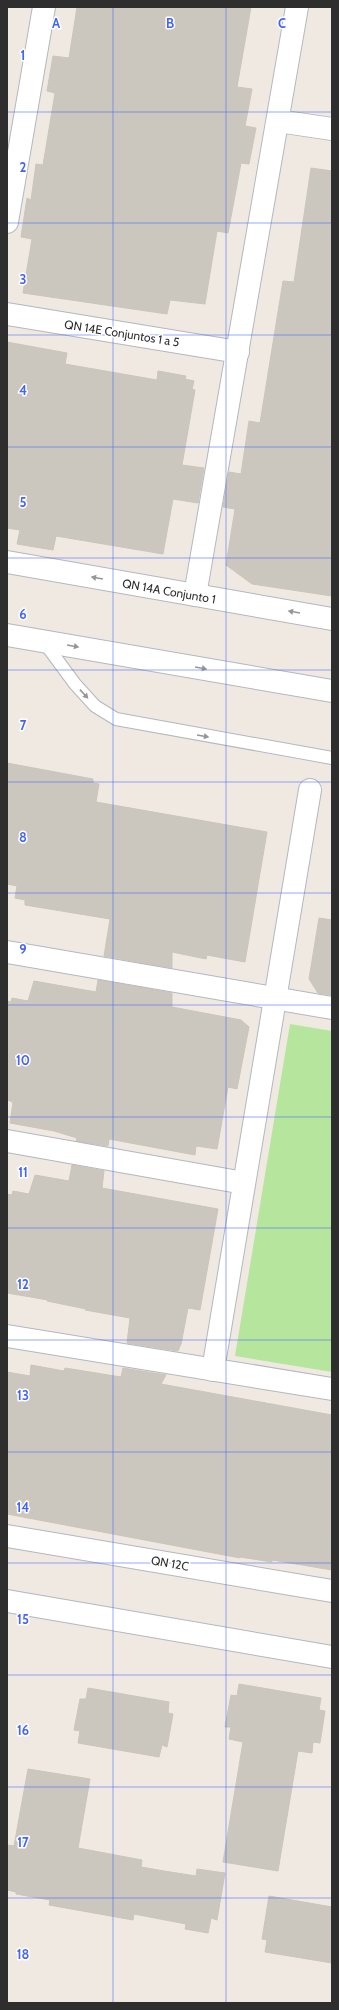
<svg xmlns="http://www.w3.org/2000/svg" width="339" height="2010" font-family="Cabin,sans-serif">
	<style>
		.green { fill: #b6e59e }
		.building { fill: #cbc7bf; stroke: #cbc5ba }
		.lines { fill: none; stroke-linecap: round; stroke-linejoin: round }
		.service-casing { stroke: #b4b7c1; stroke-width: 14 }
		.minor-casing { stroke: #b4b7c1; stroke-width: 24 }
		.secondary-casing { stroke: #b4b7c1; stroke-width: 24 }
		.service { stroke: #fff; stroke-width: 12 }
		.minor { stroke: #fff; stroke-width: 22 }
		.secondary { stroke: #fff; stroke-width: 22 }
		.oneway { fill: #969696 }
		.grid { fill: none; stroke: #4264fb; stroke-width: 1; stroke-opacity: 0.55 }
		.labels { text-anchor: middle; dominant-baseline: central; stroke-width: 3; stroke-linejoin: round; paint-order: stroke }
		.street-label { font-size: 12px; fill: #2e2e2e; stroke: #fff }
		.grid-label { font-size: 13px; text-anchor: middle; font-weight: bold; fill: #4264fb; stroke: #fff; stroke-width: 3; stroke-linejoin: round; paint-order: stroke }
	</style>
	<rect width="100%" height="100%" fill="#efe9e1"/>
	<path class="green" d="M 290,1024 L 332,1031 L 332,1372 L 235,1356 Z"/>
	<g class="building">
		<path d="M 77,7 L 251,7 L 237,87 L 252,89 L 245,126 L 256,128 L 249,164 L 241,163 L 228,233 L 217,231 L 205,304 L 170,300 L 167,314 L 23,293 L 32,239 L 21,237 L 27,198 L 31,200 L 36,164 L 43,165 L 55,93 L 47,91 L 53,56 L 69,58 Z"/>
		<path d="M 311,168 L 332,171 L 332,596 L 252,584 L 226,565 L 235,509 L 223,507 L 229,472 L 241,474 L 249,421 L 260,423 L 283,281 L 294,282 Z"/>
		<path d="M 7,342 L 67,353 L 65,364 L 157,380 L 158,371 L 186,376 L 185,379 L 194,381 L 192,389 L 195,390 L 182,465 L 204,468 L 198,503 L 173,499 L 163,554 L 56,536 L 53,550 L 17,544 L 20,530 L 7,528 Z"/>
		<path d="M 7,763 L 93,779 L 93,783 L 99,784 L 96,802 L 267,832 L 245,962 L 207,955 L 206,959 L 172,952 L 172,968 L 104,956 L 110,919 L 25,905 L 25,900 L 15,898 L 17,886 L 7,884 Z"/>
		<path d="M 319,918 L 332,920 L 332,995 L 318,993 L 309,979 Z"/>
		<path d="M 98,980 L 172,993 L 172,1007 L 241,1020 L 249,1027 L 237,1089 L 228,1087 L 217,1149 L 196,1146 L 195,1155 L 109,1139 L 108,1146 L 76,1141 L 77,1138 L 54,1131 L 10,1123 L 13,1102 L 7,1100 L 7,1001 L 11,1002 L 12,998 L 28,1001 L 34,981 L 96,992 Z"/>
		<path d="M 72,1165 L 104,1171 L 102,1188 L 218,1209 L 200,1310 L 188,1308 L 181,1344 L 178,1351 L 127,1343 L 130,1318 L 85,1310 L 86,1309 L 47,1301 L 48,1300 L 7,1293 L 7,1194 L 12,1195 L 13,1191 L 29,1194 L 35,1175 L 69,1181 Z"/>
		<path d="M 31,1365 L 64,1371 L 65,1368 L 121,1377 L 123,1368 L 166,1375 L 161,1384 L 332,1415 L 332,1570 L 272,1560 L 272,1562 L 240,1557 L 240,1558 L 7,1514 L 7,1372 L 30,1376 Z"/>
		<path d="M 239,1684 L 321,1698 L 319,1710 L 325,1711 L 320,1743 L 313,1742 L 312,1753 L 298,1751 L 278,1871 L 223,1862 L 243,1742 L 229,1739 L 231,1727 L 225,1727 L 231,1695 L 237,1696 Z"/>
		<path d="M 88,1688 L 169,1702 L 168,1713 L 173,1714 L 167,1747 L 162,1745 L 159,1757 L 78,1743 L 80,1731 L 74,1730 L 80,1699 L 86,1699 Z"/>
		<path d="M 28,1769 L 90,1779 L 78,1848 L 142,1860 L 141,1867 L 164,1871 L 196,1876 L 197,1869 L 225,1873 L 217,1920 L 211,1918 L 208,1933 L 185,1929 L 186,1924 L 134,1914 L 133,1920 L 49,1905 L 50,1900 L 16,1894 L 16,1892 L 7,1890 L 7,1845 L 14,1846 Z"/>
		<path d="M 269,1896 L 332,1907 L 332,1963 L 265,1952 L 267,1940 L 262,1939 Z"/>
	</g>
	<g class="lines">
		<defs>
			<path id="service" d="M 44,642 L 75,684 L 95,706 L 116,719 L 332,758"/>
			<g id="minor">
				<path d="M 278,121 L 332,129"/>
				<path d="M 7,222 L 44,7"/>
				<path d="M 7,314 L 238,352"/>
				<path d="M 195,595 L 297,7"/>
				<path d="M 7,952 L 332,1008"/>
				<path d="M 7,1141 L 244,1183"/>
				<path d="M 7,1336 L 332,1389"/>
				<path d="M 213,1370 L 310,790"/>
				<path d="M 7,1536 L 332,1591"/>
				<path d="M 7,1601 L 332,1657"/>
			</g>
			<g id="secondary">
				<path d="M 7,562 L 332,619"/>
				<path d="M 7,635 L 332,691"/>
			</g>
		</defs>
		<use href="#service" class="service-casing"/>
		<use href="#minor" class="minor-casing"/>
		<use href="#secondary" class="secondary-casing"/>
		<use href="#service" class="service"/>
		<use href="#minor" class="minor"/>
		<use href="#secondary" class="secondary"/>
	</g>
	<defs><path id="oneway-solid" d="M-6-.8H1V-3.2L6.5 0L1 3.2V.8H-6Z"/></defs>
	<g class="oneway">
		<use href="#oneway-solid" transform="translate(97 578) rotate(-170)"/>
		<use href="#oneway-solid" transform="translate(294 612) rotate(-170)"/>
		<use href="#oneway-solid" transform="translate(73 646) rotate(10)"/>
		<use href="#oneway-solid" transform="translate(201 668) rotate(10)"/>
		<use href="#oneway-solid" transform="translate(84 694) rotate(47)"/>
		<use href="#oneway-solid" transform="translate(203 736) rotate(10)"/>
	</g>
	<path class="grid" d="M 113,7 L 113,2003M 226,7 L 226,2003M 7,112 L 332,112M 7,223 L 332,223M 7,335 L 332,335M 7,447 L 332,447M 7,558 L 332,558M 7,670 L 332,670M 7,782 L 332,782M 7,893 L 332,893M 7,1005 L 332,1005M 7,1117 L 332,1117M 7,1228 L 332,1228M 7,1340 L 332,1340M 7,1452 L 332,1452M 7,1563 L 332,1563M 7,1675 L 332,1675M 7,1787 L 332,1787M 7,1898 L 332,1898"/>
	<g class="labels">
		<g class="street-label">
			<text transform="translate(122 333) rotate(9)">QN 14E Conjuntos 1 a 5</text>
			<text transform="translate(169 591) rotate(10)">QN 14A Conjunto 1</text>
			<text transform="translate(170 1563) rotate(10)">QN 12C</text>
		</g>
	</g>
	<g class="grid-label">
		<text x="56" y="28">A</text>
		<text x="170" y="28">B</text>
		<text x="282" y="28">C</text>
		<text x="23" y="60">1</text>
		<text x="23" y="172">2</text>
		<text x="23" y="284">3</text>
		<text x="23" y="395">4</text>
		<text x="23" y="507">5</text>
		<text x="23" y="619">6</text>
		<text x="23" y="730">7</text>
		<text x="23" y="842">8</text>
		<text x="23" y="954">9</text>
		<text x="23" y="1065">10</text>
		<text x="23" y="1177">11</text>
		<text x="23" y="1289">12</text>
		<text x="23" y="1400">13</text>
		<text x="23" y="1512">14</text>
		<text x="23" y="1624">15</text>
		<text x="23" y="1735">16</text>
		<text x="23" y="1847">17</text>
		<text x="23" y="1959">18</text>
	</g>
	<rect width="339" height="2010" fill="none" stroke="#2e2e2e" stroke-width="16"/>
</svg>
